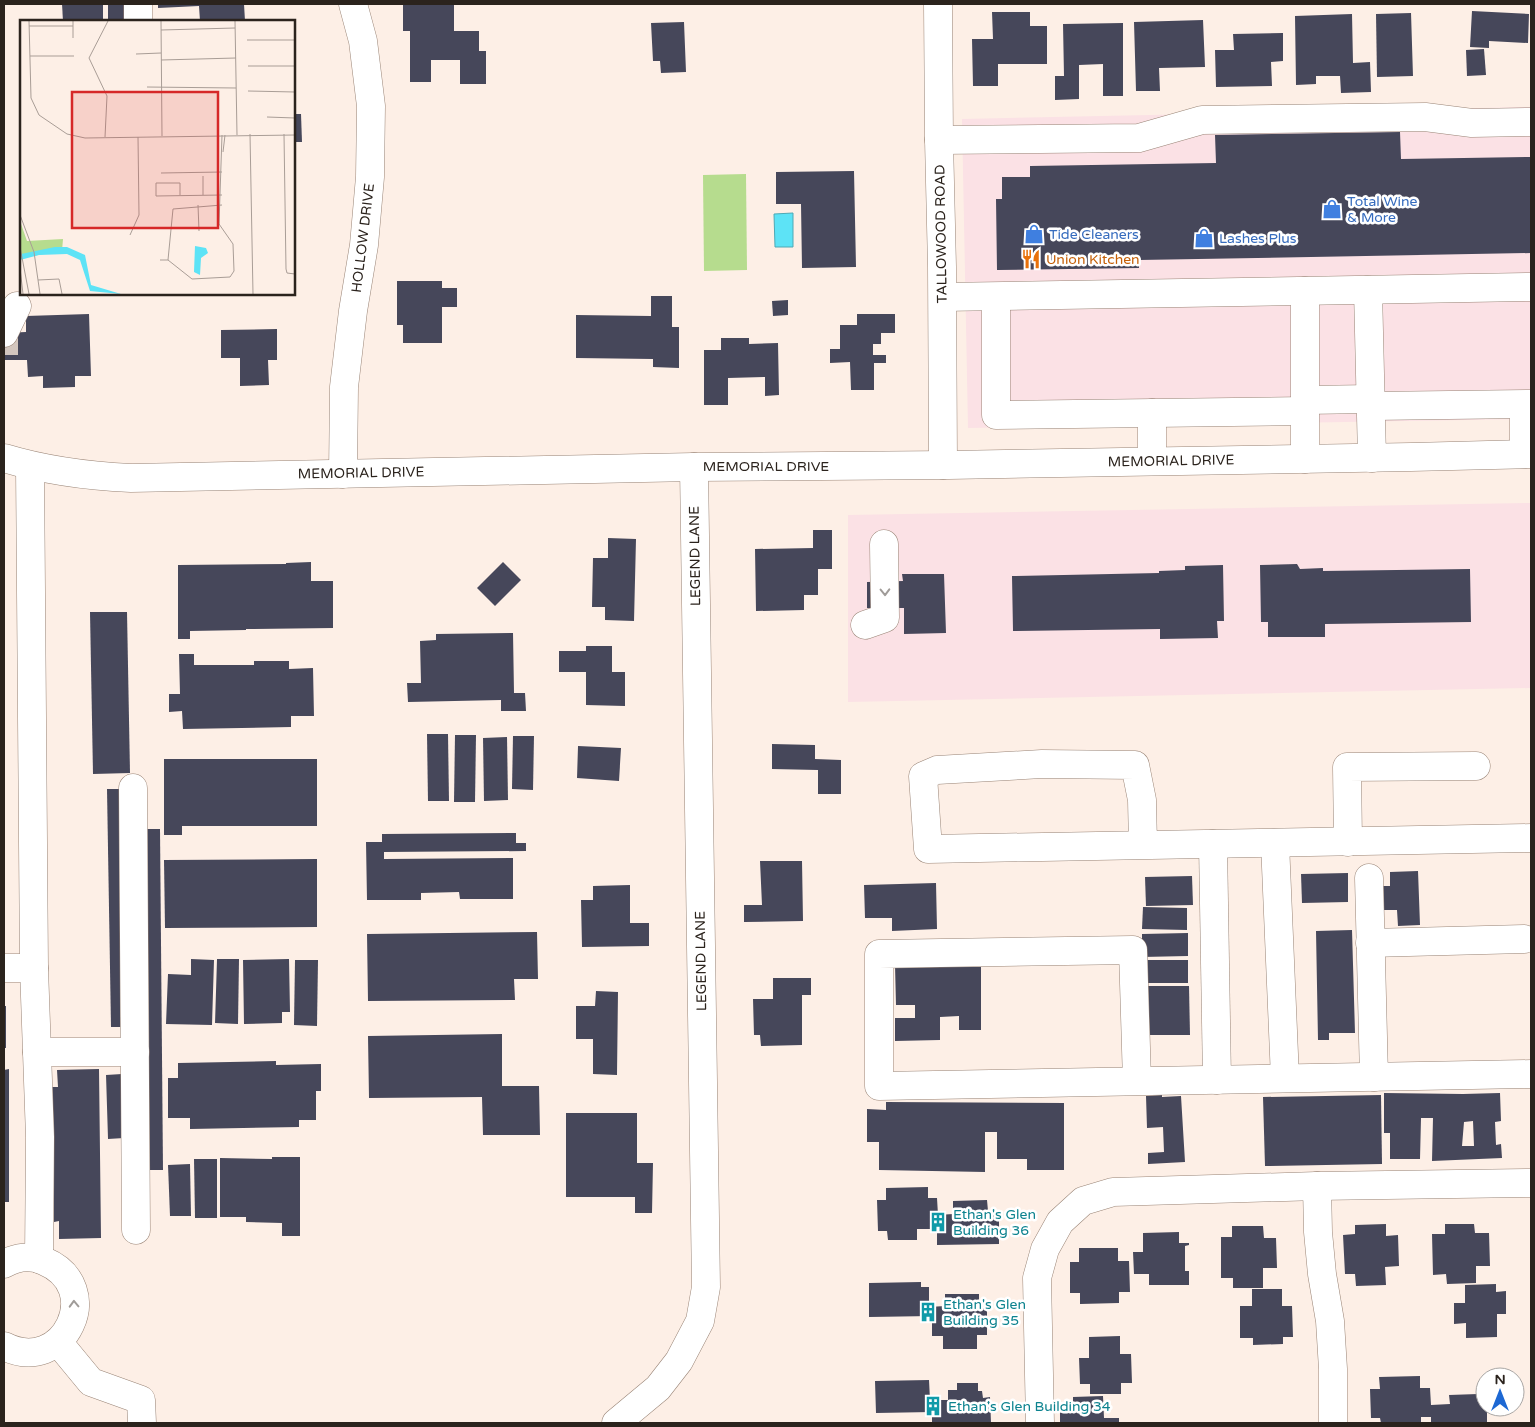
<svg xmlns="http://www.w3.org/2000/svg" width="1535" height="1427" font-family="'Varela Round',sans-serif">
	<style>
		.commercial { fill: #fbe1e5 }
		.green { fill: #b6dc8e }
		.water { fill: #5de3f6; stroke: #4ea9b5 }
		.building { fill: #46475a; fill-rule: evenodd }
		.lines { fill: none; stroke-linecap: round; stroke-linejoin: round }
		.minor-tunnel { stroke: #d3c6be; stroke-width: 28; stroke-dasharray: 28 14; stroke-linecap: butt }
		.minor-casing { stroke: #998476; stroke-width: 29 }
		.major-casing { stroke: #998476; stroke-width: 29 }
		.minor { stroke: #fff; stroke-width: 28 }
		.major { stroke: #fff; stroke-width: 28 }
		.oneway { stroke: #a09c99 }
		.labels { text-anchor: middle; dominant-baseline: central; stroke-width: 5; stroke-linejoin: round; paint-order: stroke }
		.shop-label { font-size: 14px; fill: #366cbe; stroke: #fff; text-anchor: start }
		.street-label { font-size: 14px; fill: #2b231d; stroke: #fff }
		.food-label { font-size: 14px; fill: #c56008; stroke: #fff; text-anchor: start }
		.culture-label { font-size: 14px; fill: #0d838f; stroke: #fff; text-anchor: start }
		.inset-road { fill: none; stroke: #a99d96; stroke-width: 1 }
		.view { fill: #d62828; fill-opacity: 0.15; stroke: #d62828; stroke-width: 2.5 }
		.inset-edge { fill: none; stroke: #2b231d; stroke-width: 2.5 }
	</style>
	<rect width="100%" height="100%" fill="#fdefe6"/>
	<g class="commercial">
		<path d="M 1531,107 L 1531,419 L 968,428 L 962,119 Z"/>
		<path d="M 1531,503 L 1531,688 L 848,702 L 848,515 Z"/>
	</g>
	<path class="green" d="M 746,174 L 747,270 L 704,271 L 703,175 Z"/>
	<path class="water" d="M 793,213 L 793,247 L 775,247 L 774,214 Z"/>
	<g class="building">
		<path d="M 62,4 L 103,4 L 103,21 L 63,21 Z"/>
		<rect x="108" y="4" width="19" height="17"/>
		<path d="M 158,4 L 244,4 L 245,21 L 200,21 L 199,6 L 158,8 Z"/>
		<path d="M 403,4 L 454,4 L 454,31 L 479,31 L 479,51 L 486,51 L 486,84 L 460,84 L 460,60 L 431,60 L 431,82 L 410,82 L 410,31 L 403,31 Z"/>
		<path d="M 1472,11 L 1529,14 L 1528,43 L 1489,41 L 1489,48 L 1470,47 Z"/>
		<path d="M 992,12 L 1030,12 L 1030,26 L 1047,26 L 1047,64 L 998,64 L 998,86 L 973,86 L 972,39 L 993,39 Z"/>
		<path d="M 1411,13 L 1413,76 L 1377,77 L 1376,14 Z"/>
		<path d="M 1352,14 L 1353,63 L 1370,62 L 1371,92 L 1341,93 L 1340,76 L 1316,76 L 1316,84 L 1296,85 L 1295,16 Z"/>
		<path d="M 1203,20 L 1205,67 L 1159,68 L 1160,91 L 1136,91 L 1134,22 Z"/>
		<path d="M 684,22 L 686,72 L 661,73 L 660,61 L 653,61 L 651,23 Z"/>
		<path d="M 1123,23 L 1123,96 L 1103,96 L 1103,64 L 1079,65 L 1079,99 L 1055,100 L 1055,76 L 1064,76 L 1063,24 Z"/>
		<path d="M 1283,33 L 1283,61 L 1271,62 L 1272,86 L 1216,87 L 1215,50 L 1234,50 L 1233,34 Z"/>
		<path d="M 1484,49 L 1486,75 L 1467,76 L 1466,50 Z"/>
		<path d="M 294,114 L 301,114 L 302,142 L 294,142 Z"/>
		<path d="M 1400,132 L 1401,159 L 1531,157 L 1531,253 L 1139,260 L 1139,268 L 997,270 L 996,199 L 1002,199 L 1002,177 L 1030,177 L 1030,166 L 1216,163 L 1215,135 Z"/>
		<path d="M 854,171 L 856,267 L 802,268 L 801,204 L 776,204 L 776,172 Z"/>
		<path d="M 397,281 L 442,281 L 442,288 L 457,288 L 457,307 L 442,307 L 442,343 L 403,343 L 403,325 L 397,325 Z"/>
		<path d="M 651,296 L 672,296 L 672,327 L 679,327 L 679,368 L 653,367 L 653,359 L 576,358 L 576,315 L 651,316 Z"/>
		<path d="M 788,300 L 788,315 L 773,316 L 772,301 Z"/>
		<path d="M 89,314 L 91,376 L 75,376 L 75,387 L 43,388 L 43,376 L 28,377 L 27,360 L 4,360 L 4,333 L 26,332 L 26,316 Z"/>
		<path d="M 857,314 L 895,314 L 895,333 L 881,333 L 881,344 L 873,344 L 873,355 L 886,355 L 886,363 L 874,363 L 874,390 L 851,390 L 850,362 L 830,363 L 830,349 L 840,349 L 840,325 L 857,325 Z"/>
		<path d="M 277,329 L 277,360 L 268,360 L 269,385 L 240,386 L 240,358 L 221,358 L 221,330 Z"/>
		<path d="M 721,338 L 749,338 L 749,344 L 778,343 L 779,395 L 765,396 L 765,377 L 728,378 L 728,405 L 704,405 L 704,350 L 721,350 Z"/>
		<path d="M 813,530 L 832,530 L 832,569 L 818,569 L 818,595 L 804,595 L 804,610 L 756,611 L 755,549 L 813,548 Z"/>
		<path d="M 608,538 L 636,539 L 634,621 L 605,620 L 605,607 L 592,607 L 593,558 L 608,558 Z"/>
		<path d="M 311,562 L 311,581 L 333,581 L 333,628 L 246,629 L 246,630 L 190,631 L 190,639 L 178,639 L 178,565 L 286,564 L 286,563 Z"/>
		<path d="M 503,562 L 521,580 L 495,606 L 477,588 Z"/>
		<path d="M 1297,564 L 1300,569 L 1323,568 L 1323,571 L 1470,569 L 1471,622 L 1325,624 L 1325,637 L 1268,637 L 1268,622 L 1261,622 L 1260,565 Z"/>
		<path d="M 1223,565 L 1224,621 L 1217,621 L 1218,638 L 1160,639 L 1160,629 L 1013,631 L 1012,576 L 1159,573 L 1159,571 L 1185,570 L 1185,566 Z"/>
		<path d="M 902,574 L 944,574 L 946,633 L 904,634 L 904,608 L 867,608 L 867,582 L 903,581 Z"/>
		<path d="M 90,612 L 127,612 L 130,773 L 93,774 Z"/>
		<path d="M 513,633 L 514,693 L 525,693 L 526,711 L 501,711 L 501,700 L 408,702 L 407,683 L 421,683 L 420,641 L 436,640 L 436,634 Z"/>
		<path d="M 586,646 L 612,646 L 612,672 L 625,672 L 625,706 L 586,705 L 586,672 L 559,672 L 559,651 L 586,651 Z"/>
		<path d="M 179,654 L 194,654 L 194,665 L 254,665 L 254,661 L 289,661 L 289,669 L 313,668 L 314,716 L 291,716 L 291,727 L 183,729 L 182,711 L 169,712 L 169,694 L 180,694 Z"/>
		<path d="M 427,734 L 448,734 L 449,801 L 428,801 Z"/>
		<path d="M 455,735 L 476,735 L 475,802 L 454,802 Z"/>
		<path d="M 513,736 L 534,736 L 533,790 L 512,789 Z"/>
		<path d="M 507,737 L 508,800 L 484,801 L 483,738 Z"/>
		<path d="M 772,744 L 815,745 L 815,759 L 841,760 L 841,794 L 818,794 L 818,770 L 772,769 Z"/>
		<path d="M 578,746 L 621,748 L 619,781 L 577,778 Z"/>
		<path d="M 164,759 L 317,759 L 317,826 L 182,826 L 182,835 L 164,835 Z"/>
		<path d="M 107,789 L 123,789 L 127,1027 L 111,1027 Z"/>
		<path d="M 144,829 L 160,829 L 163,1170 L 147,1170 Z"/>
		<path d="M 516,833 L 516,843 L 526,843 L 526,851 L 384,852 L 384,859 L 513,858 L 513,899 L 460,899 L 459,892 L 421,893 L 421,900 L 367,900 L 366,842 L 382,842 L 382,834 Z"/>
		<path d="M 317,859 L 317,927 L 165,928 L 164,860 Z"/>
		<path d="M 760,861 L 802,861 L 803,921 L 744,922 L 744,905 L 762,905 Z"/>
		<path d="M 1418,871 L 1420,925 L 1398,926 L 1397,910 L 1383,910 L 1382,886 L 1390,886 L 1390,872 Z"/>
		<path d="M 1348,873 L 1348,902 L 1302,903 L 1301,874 Z"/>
		<path d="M 1192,876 L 1193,905 L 1146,906 L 1145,877 Z"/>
		<path d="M 936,883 L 937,929 L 892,931 L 892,918 L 865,918 L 864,885 Z"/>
		<path d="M 630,885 L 630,923 L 649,923 L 649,946 L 582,947 L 581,900 L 593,900 L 593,886 Z"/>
		<path d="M 1143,907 L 1187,908 L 1187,930 L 1142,929 Z"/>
		<path d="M 1352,930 L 1355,1033 L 1329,1033 L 1329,1040 L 1318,1040 L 1316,931 Z"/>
		<path d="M 537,932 L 538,979 L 514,979 L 515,1000 L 368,1001 L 367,934 Z"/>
		<path d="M 1188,933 L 1188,956 L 1142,957 L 1142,934 Z"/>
		<path d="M 191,959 L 214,960 L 212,1025 L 166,1024 L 168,974 L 191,975 Z"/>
		<path d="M 217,959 L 239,959 L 238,1024 L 215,1023 Z"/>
		<path d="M 289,959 L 290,1012 L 282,1012 L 282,1023 L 244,1024 L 243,960 Z"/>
		<path d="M 295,960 L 318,960 L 317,1026 L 294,1025 Z"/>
		<rect x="1142" y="960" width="46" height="23"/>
		<path d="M 895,965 L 938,965 L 938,967 L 981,967 L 981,1030 L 959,1030 L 959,1016 L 940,1017 L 940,1040 L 895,1041 L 895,1018 L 915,1018 L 915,1005 L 896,1005 Z"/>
		<path d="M 773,978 L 811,978 L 811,995 L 802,995 L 802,1045 L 761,1046 L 760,1035 L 754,1035 L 753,999 L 773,999 Z"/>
		<path d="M 1144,986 L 1189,986 L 1190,1035 L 1144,1035 Z"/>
		<path d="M 596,991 L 618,992 L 617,1075 L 593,1074 L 593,1039 L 576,1039 L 576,1006 L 595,1006 Z"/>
		<rect x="4" y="1006" width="2" height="42"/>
		<path d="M 502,1034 L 502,1086 L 539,1086 L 540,1135 L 483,1135 L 482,1097 L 369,1098 L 368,1036 Z"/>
		<path d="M 276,1061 L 276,1065 L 321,1064 L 321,1091 L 316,1091 L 316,1120 L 299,1120 L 299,1127 L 190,1129 L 190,1118 L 168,1118 L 168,1078 L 178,1078 L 178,1063 Z"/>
		<path d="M 9,1069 L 9,1202 L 4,1202 L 4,1070 Z"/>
		<path d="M 99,1069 L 101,1238 L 59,1239 L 59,1221 L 54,1222 L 52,1087 L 58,1087 L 57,1070 Z"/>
		<path d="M 122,1074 L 124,1138 L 108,1139 L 106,1075 Z"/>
		<path d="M 1384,1093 L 1463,1094 L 1500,1093 L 1501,1121 L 1495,1122 L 1496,1145 L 1501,1144 L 1502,1158 L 1432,1161 L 1433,1118 L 1421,1118 L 1420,1159 L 1390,1159 L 1390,1133 L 1384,1133 ZM 1473,1121 L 1474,1146 L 1462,1146 L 1464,1122 Z"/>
		<path d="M 1162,1095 L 1162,1097 L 1181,1096 L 1185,1162 L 1148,1164 L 1148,1153 L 1164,1152 L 1163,1127 L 1147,1128 L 1146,1096 Z"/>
		<path d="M 1381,1095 L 1382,1164 L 1265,1166 L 1263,1097 Z"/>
		<path d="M 886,1102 L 1064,1103 L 1064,1170 L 1027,1170 L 1027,1159 L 997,1159 L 997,1132 L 985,1132 L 985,1172 L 879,1170 L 879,1142 L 867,1142 L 867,1109 L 886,1110 Z"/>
		<path d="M 566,1113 L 637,1113 L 637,1163 L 653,1163 L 652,1213 L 635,1213 L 635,1197 L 566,1197 Z"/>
		<path d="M 272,1157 L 300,1157 L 300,1236 L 282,1236 L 282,1223 L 246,1222 L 246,1217 L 220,1217 L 220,1158 L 272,1159 Z"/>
		<path d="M 194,1159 L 217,1159 L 217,1218 L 195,1218 Z"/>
		<path d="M 190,1164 L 191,1216 L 170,1216 L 168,1165 Z"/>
		<path d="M 928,1187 L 928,1198 L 937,1198 L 938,1215 L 953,1214 L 953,1201 L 987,1200 L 988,1211 L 999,1211 L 999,1244 L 937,1245 L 937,1229 L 917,1229 L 917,1240 L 888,1240 L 887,1231 L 878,1231 L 877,1200 L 886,1200 L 886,1188 Z"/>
		<path d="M 1386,1224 L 1386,1236 L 1398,1235 L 1399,1266 L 1385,1267 L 1386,1285 L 1356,1286 L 1355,1274 L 1345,1274 L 1343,1235 L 1355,1234 L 1355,1225 Z"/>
		<path d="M 1445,1224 L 1474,1224 L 1475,1233 L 1489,1233 L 1490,1266 L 1476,1266 L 1476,1283 L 1447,1284 L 1446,1274 L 1433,1275 L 1432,1234 L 1445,1234 Z"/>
		<path d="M 1232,1226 L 1263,1226 L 1264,1238 L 1276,1238 L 1277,1268 L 1263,1268 L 1263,1288 L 1233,1288 L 1233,1278 L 1221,1278 L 1221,1237 L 1232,1237 Z"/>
		<path d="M 1179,1232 L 1179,1243 L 1189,1243 L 1189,1245 L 1185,1246 L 1185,1271 L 1189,1271 L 1189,1285 L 1149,1285 L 1149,1274 L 1134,1274 L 1133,1252 L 1143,1252 L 1143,1233 Z"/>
		<path d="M 1079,1248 L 1118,1248 L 1118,1261 L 1129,1261 L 1130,1292 L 1119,1292 L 1119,1303 L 1080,1304 L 1080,1293 L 1070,1293 L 1070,1262 L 1079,1262 Z"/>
		<path d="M 921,1282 L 921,1287 L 929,1287 L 929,1307 L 945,1306 L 945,1294 L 979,1294 L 979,1308 L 987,1308 L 987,1335 L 977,1335 L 977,1349 L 943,1349 L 943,1336 L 932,1336 L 932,1316 L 869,1317 L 869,1283 Z"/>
		<path d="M 1496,1284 L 1496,1292 L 1506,1291 L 1506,1314 L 1497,1314 L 1497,1337 L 1466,1338 L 1466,1323 L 1454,1324 L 1454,1303 L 1465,1303 L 1465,1285 Z"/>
		<path d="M 1252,1289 L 1282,1289 L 1282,1306 L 1292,1306 L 1293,1337 L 1283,1337 L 1283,1344 L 1253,1345 L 1253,1338 L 1240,1338 L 1240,1306 L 1252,1306 Z"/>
		<path d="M 1120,1336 L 1120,1354 L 1131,1354 L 1132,1383 L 1121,1383 L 1121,1394 L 1090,1394 L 1090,1384 L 1080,1384 L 1079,1358 L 1089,1358 L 1089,1337 Z"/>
		<path d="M 1420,1376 L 1420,1388 L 1430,1388 L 1431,1405 L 1450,1404 L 1449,1395 L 1478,1394 L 1478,1403 L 1485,1403 L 1485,1407 L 1487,1407 L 1487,1423 L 1431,1423 L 1431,1417 L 1421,1417 L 1421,1423 L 1381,1423 L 1380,1418 L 1371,1418 L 1370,1389 L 1380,1389 L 1379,1377 Z"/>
		<path d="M 929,1380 L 930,1400 L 948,1400 L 948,1390 L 957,1390 L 957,1383 L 978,1383 L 978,1391 L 982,1391 L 983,1398 L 990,1397 L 991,1423 L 932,1423 L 932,1412 L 876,1413 L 875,1381 Z"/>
		<path d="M 1103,1396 L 1104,1418 L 1119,1418 L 1119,1423 L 1060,1423 L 1060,1407 L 1073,1407 L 1073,1397 Z"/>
	</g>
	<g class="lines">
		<path class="minor-tunnel" d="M 4,355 L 4,333"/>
		<defs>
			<g id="minor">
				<path d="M 138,4 L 138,21"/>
				<path d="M 938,4 L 939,140 L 942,267 L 943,465"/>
				<path d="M 939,140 L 1139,138 L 1202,120 L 1425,117 L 1472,123 L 1531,122"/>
				<path d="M 1368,290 L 1372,458"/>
				<path d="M 1305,291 L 1305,459"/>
				<path d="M 943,297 L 1531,287"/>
				<path d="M 996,297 L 996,415 L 1305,411"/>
				<path d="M 4,333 L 17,306"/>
				<path d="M 1305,400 L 1371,399"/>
				<path d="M 1524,405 L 1524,454"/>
				<path d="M 1372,406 L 1531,404"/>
				<path d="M 1152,413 L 1152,461"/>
				<path d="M 30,466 L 34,968 L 40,1137 L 39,1259"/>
				<path d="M 343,474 L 344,387 L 353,311 L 364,245 L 370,177 L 371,106 L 363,41 L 353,4"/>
				<path d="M 865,625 L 885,618 L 884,544"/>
				<path d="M 133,788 L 136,1230"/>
				<path d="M 1348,842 L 1347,767 L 1476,766"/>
				<path d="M 1275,843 L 1285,1078"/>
				<path d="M 1213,844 L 1217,1080"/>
				<path d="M 1143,845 L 1142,800 L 1135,765 L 1042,764 L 937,770 L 923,776 L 928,849 L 1531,838"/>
				<path d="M 1369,878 L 1374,1077"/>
				<path d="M 1370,943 L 1524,939"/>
				<path d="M 4,968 L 34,968"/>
				<path d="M 37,1052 L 135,1052"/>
				<path d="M 1137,1081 L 1133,950 L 879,954 L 879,1086 L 1531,1074"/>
				<path d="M 1317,1186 L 1318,1232 L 1322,1274 L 1330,1321 L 1333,1369 L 1333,1423"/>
				<path d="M 4,1264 C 16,1257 31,1255 44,1261 C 107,1287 64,1377 4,1346"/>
				<path d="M 58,1342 L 91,1382 L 141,1400 L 142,1423"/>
				<path d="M 616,1423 L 658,1388 L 679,1361 L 700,1321 L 706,1287 L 694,467"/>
				<path d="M 1040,1423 L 1037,1278 L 1045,1249 L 1060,1222 L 1083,1201 L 1113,1192 L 1317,1186 L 1531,1183"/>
			</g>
			<path id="major" d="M 4,458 C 47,471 87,476 131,478 L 694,467 L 949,465 L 1411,457 L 1531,454"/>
		</defs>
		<use href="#minor" class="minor-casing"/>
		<use href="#major" class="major-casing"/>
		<use href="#minor" class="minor"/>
		<use href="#major" class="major"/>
	</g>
	<defs><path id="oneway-chevron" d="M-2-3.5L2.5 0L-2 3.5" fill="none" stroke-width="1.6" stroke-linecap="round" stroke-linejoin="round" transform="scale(1.25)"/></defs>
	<g class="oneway">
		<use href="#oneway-chevron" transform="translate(885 592) rotate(89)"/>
		<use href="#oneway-chevron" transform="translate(74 1304) rotate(-92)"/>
	</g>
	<defs>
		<symbol id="shop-bare" viewBox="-9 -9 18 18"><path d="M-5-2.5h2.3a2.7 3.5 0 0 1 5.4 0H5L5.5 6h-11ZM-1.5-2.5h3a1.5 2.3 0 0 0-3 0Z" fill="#3f7fe0" stroke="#fff" stroke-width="2.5" paint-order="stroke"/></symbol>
		<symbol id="restaurant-bare" viewBox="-9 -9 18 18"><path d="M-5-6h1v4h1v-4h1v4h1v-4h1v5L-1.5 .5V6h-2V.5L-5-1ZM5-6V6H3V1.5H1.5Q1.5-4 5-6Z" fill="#e8710a" stroke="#fff" stroke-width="2.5" paint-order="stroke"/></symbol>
		<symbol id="building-bare" viewBox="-9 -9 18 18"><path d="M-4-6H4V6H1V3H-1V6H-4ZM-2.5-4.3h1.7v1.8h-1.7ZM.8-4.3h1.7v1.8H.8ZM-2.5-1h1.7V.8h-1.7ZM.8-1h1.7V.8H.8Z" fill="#0f9aa8" stroke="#fff" stroke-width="2.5" paint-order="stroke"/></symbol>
	</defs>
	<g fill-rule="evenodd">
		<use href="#shop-bare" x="1318" y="195" width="28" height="28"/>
		<use href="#shop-bare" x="1020" y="220" width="28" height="28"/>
		<use href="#shop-bare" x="1190" y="224" width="28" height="28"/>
		<use href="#restaurant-bare" x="1017" y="245" width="28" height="28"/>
		<use href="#building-bare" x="924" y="1208" width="28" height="28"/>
		<use href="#building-bare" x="914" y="1298" width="28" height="28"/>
		<use href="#building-bare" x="919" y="1392" width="28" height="28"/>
	</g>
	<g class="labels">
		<g class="shop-label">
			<text x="1347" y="201">Total Wine<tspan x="1347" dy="16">&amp; More</tspan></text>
			<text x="1049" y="234">Tide Cleaners</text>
			<text x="1219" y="238">Lashes Plus</text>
		</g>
		<g class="street-label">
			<text transform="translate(941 234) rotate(-91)">TALLOWOOD ROAD</text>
			<text transform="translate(363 238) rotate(-83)">HOLLOW DRIVE</text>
			<text transform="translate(1171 461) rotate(-1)">MEMORIAL DRIVE</text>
			<text x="766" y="466">MEMORIAL DRIVE</text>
			<text transform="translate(361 473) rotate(-1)">MEMORIAL DRIVE</text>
			<text transform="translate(695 556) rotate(-91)">LEGEND LANE</text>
			<text transform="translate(701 961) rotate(-91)">LEGEND LANE</text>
		</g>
		<g class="food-label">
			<text x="1046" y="259">Union Kitchen</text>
		</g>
		<g class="culture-label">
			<text x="953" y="1214">Ethan's Glen<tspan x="953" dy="16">Building 36</tspan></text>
			<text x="943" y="1304">Ethan's Glen<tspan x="943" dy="16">Building 35</tspan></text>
			<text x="948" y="1406">Ethan's Glen Building 34</text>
		</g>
	</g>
	<g transform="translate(20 20)">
		<rect width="275" height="275" fill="#fdefe6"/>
		<path d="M 0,201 L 7,221 L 43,219 L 42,231 L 0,238 Z" fill="#b6dc8e"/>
		<path d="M 175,226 L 186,228 L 188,233 L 181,238 L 180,255 L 174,252 ZM 35,227 L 47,227 L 65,235 L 71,265 L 101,274 L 70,271 L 60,240 L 47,234 L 19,235 L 0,240 L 1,234 Z" fill="#5de3f6"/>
		<path class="inset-road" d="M 9,1 L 11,78 L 19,95 L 47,114 L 65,118 L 275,115M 53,1 L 53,18M 141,1 L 142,116M 215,1 L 217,115M 9,6 L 53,6M 141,10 L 215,8M 227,20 L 275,20M 116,34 L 141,33M 10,36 L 54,36M 141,40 L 216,38M 228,46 L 275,46M 127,67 L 216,68M 228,71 L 275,72M 247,97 L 275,98M 230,114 L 233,274M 264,114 L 266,249 L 267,253 L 275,254M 202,115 L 199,204 L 213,224 L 214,251 L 210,257M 85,117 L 87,76 L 69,38 L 88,1M 203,132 L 205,115M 141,153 L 202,152M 183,156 L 183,175M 160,175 L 160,163 L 136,163 L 136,176 L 202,175M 178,185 L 179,211M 0,195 L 14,232 L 20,274M 110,215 L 119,195 L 118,117M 0,227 L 9,274M 140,240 L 148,240 L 172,259 L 210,257M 148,240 L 153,189 L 202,185M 0,248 L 3,274M 18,260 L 39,259 L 42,274"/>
		<path class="view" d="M 52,72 L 198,72 L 198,208 L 52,208 Z"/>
		<rect width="275" height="275" class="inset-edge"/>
	</g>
	<rect width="1535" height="1427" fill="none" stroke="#2b231d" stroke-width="10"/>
	<g transform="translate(1500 1392)"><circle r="24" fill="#ffffff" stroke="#aaa7a5"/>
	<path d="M0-4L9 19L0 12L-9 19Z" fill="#1d68d3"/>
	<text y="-8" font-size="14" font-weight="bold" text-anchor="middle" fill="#2b231d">N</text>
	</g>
</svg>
